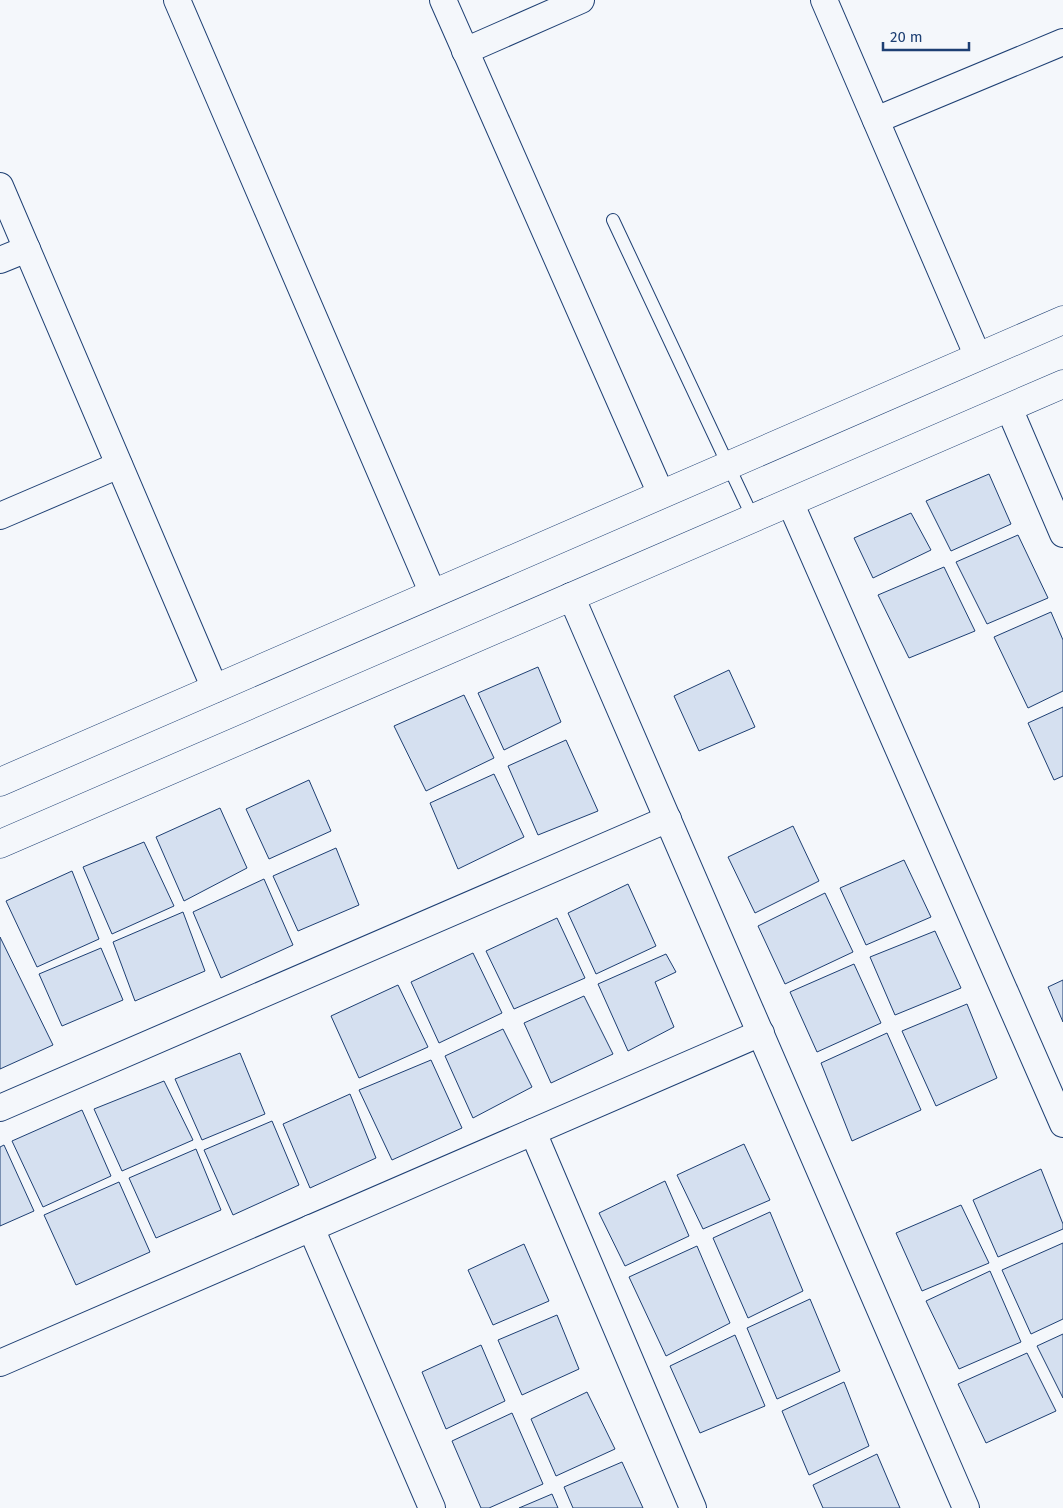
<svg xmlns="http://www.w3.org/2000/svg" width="1063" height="1508" font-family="'Fira Sans',sans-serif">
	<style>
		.building { fill: #d5e0f0; stroke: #1d3f73 }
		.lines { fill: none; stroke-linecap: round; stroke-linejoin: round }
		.service-casing { stroke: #1d3f73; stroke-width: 14 }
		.minor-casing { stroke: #1d3f73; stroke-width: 28 }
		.secondary-casing { stroke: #1d3f73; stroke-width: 29 }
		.service { stroke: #f4f7fb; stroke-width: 12 }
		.minor { stroke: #f4f7fb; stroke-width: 26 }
		.secondary { stroke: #f4f7fb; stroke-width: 28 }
	</style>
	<rect width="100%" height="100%" fill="#f4f7fb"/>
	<g class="building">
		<path d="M 989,474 L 1011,524 L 951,551 L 926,501 Z"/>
		<path d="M 911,513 L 931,550 L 873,578 L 854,538 Z"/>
		<path d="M 1018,535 L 1048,598 L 987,624 L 956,562 Z"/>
		<path d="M 944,567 L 975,631 L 909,658 L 878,595 Z"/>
		<path d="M 1051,612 L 1063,640 L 1063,691 L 1028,708 L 994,637 Z"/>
		<path d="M 538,667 L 561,722 L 504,750 L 478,693 Z"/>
		<path d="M 729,670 L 755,727 L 699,751 L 674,696 Z"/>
		<path d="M 464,695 L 494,758 L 426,791 L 394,726 Z"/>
		<path d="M 1063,707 L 1063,776 L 1054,780 L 1028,723 Z"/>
		<path d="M 566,740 L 598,811 L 538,835 L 508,766 Z"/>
		<path d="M 494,774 L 524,837 L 458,869 L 430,803 Z"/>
		<path d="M 309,780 L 331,831 L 269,859 L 246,809 Z"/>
		<path d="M 220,808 L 247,868 L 184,901 L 156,837 Z"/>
		<path d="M 793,826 L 819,881 L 755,913 L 728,857 Z"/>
		<path d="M 144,842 L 174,906 L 112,934 L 83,867 Z"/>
		<path d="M 336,848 L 359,905 L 298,931 L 273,876 Z"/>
		<path d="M 904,860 L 931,917 L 866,945 L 840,888 Z"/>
		<path d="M 72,871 L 99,939 L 37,967 L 6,901 Z"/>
		<path d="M 264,879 L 293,945 L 221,978 L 193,912 Z"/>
		<path d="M 628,884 L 656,946 L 596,974 L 568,913 Z"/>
		<path d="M 825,893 L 853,952 L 785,984 L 758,926 Z"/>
		<path d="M 183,912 L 205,971 L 135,1001 L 113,942 Z"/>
		<path d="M 557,918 L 585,978 L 514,1009 L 486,951 Z"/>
		<path d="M 935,931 L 961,988 L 895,1015 L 870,957 Z"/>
		<path d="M 0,937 L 53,1045 L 0,1069 Z"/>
		<path d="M 101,948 L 123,1000 L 62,1026 L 39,974 Z"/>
		<path d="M 473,953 L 502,1013 L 439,1043 L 411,982 Z"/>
		<path d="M 666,954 L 676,972 L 655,982 L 674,1027 L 628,1051 L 598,984 Z"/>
		<path d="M 854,964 L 881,1023 L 817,1052 L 790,992 Z"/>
		<path d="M 1063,980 L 1063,1022 L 1048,987 Z"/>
		<path d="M 398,985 L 428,1047 L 359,1078 L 331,1016 Z"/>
		<path d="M 584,996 L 613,1054 L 551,1083 L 524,1023 Z"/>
		<path d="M 967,1004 L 997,1078 L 936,1106 L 902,1031 Z"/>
		<path d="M 503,1029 L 532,1087 L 473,1118 L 445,1056 Z"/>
		<path d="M 887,1033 L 921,1110 L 852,1141 L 821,1063 Z"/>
		<path d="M 240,1053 L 265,1114 L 202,1140 L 175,1079 Z"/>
		<path d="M 431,1060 L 462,1128 L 392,1160 L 359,1090 Z"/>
		<path d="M 164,1081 L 193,1140 L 122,1171 L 94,1109 Z"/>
		<path d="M 350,1094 L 376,1158 L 310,1188 L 283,1124 Z"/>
		<path d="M 82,1110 L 111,1176 L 43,1207 L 12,1141 Z"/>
		<path d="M 272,1121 L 299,1185 L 233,1215 L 204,1150 Z"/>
		<path d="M 744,1144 L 770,1200 L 703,1229 L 677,1175 Z"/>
		<path d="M 4,1145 L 34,1211 L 0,1226 L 0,1147 Z"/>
		<path d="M 196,1149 L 221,1210 L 156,1238 L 129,1178 Z"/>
		<path d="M 1041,1169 L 1063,1224 L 1063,1229 L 998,1257 L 973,1200 Z"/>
		<path d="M 665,1181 L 689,1236 L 625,1266 L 599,1213 Z"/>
		<path d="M 119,1182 L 150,1252 L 76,1285 L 44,1215 Z"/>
		<path d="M 961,1205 L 989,1263 L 922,1291 L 896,1233 Z"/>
		<path d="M 770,1212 L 803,1291 L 748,1318 L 713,1238 Z"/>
		<path d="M 1063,1243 L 1063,1319 L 1031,1334 L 1002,1270 Z"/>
		<path d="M 524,1244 L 549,1301 L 493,1325 L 468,1270 Z"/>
		<path d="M 697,1246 L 730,1323 L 666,1356 L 629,1277 Z"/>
		<path d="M 990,1271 L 1021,1342 L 959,1369 L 926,1301 Z"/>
		<path d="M 810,1299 L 840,1371 L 777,1399 L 747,1328 Z"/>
		<path d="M 557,1315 L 579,1369 L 522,1395 L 498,1340 Z"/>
		<path d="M 1063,1334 L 1063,1398 L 1037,1346 Z"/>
		<path d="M 735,1335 L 765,1406 L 700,1433 L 670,1366 Z"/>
		<path d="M 481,1345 L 505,1401 L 446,1429 L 422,1372 Z"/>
		<path d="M 1027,1353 L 1056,1411 L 986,1443 L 958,1384 Z"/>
		<path d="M 844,1382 L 869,1446 L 809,1475 L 782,1411 Z"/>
		<path d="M 587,1392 L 615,1449 L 556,1476 L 531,1419 Z"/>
		<path d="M 512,1413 L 543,1484 L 489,1508 L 481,1508 L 452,1441 Z"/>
		<path d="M 877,1454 L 900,1508 L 823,1508 L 813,1485 Z"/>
		<path d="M 622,1462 L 643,1508 L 573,1508 L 564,1487 Z"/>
		<path d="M 552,1494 L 558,1508 L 519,1508 Z"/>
	</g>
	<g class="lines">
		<defs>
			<path id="service" d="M 613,220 L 753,518"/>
			<g id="minor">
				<path d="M 177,0 L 433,594"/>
				<path d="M 443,0 L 661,494"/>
				<path d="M 824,0 L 978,357"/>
				<path d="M 465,51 L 581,0"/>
				<path d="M 876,120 L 1063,42"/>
				<path d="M 0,186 L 215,689"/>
				<path d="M 0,260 L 27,249"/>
				<path d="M 1009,408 L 1063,534"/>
				<path d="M 790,502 L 1063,1124"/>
				<path d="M 0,516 L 119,465"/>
				<path d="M 571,596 L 966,1508"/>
				<path d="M 0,1108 L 668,819"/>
				<path d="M 533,1132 L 693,1508"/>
				<path d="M 311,1228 L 432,1508"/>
				<path d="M 0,1363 L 761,1033"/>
			</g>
			<g id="secondary">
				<path d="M 0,782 L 1063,320"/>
				<path d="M 0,844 L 1063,384"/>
			</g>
		</defs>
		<use href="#service" class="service-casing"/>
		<use href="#minor" class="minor-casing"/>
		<use href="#secondary" class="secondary-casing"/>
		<use href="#service" class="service"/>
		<use href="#minor" class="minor"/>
		<use href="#secondary" class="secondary"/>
	</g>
	<path d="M883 42v8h86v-8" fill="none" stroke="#1d3f73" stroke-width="2.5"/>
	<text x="890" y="42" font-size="15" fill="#1d3f73" stroke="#f4f7fb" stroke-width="4" paint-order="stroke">20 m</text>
</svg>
